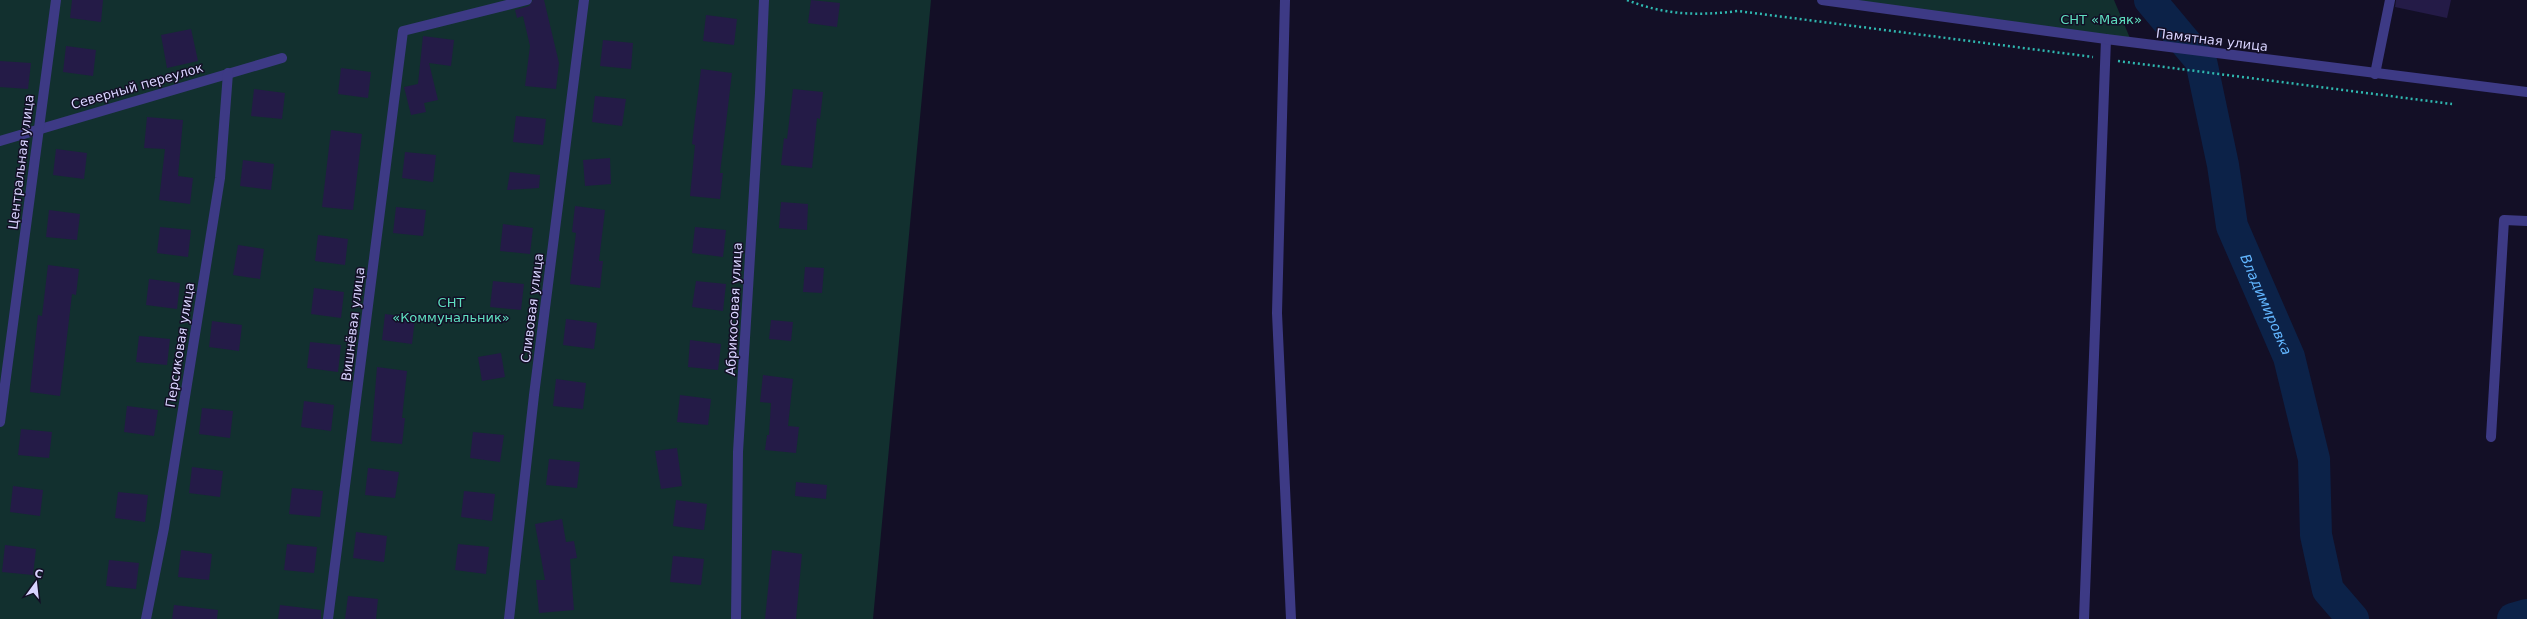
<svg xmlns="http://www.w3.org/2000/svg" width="2527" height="619" font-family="'DejaVu Sans',sans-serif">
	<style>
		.green { fill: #12302f }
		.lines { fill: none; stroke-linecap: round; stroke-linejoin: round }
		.river { stroke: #0c2248; stroke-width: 32 }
		.building { fill: #241b47 }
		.path { stroke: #2fb8b0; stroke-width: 2.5; stroke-dasharray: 2 3; stroke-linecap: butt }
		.service { stroke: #3d3a85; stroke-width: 10 }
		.minor { stroke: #3d3a85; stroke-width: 10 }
		.tertiary { stroke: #3d3a85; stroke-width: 10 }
		.labels { text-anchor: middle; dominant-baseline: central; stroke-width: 3; stroke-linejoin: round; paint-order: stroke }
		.park-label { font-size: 13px; fill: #5fe0c0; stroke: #130f26 }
		.street-label { font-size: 13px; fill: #d9d4ff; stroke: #130f26 }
		.water-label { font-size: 14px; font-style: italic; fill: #62b6ff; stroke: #130f26 }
	</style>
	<rect width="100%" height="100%" fill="#130f26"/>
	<g class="green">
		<path d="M 0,0 L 931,0 L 873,619 L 0,619 Z"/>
		<path d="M 1822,0 L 2114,0 L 2132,43 Z"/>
	</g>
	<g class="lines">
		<g class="river">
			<path id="s1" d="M 2150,0 L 2201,61 L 2223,165 L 2232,226 L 2289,357 L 2314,459 L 2316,535 L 2328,590 L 2353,619"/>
			<path d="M 2513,619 L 2527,615"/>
		</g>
	</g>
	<g class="building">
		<path d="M 72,0 L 103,0 L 101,22 L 70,18 Z"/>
		<path d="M 533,0 L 544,0 L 559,63 L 556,89 L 525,86 L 530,46 L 523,16 L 517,18 L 515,10 L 529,6 Z"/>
		<path d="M 811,0 L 840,3 L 837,27 L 808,23 Z"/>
		<path d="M 2396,0 L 2451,0 L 2447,18 L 2395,7 Z"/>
		<path d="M 706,15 L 737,19 L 734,45 L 703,41 Z"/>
		<path d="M 191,29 L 198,61 L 167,68 L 161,35 Z"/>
		<path d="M 423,36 L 454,40 L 451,66 L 429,63 L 438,100 L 424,103 L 426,112 L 411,115 L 404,87 L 418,84 Z"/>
		<path d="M 603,40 L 633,43 L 631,69 L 600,66 Z"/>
		<path d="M 66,46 L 96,50 L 93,76 L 63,72 Z"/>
		<path d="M 0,61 L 31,63 L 28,89 L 0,87 Z"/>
		<path d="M 341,68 L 371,72 L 368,98 L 338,94 Z"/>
		<path d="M 701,69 L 732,73 L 720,173 L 723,173 L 720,199 L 690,196 L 695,145 L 692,144 Z"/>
		<path d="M 254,89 L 285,93 L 282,119 L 251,116 Z"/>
		<path d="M 793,89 L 823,92 L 820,119 L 817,118 L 812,168 L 781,165 L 784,138 L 787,139 Z"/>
		<path d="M 595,96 L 626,99 L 622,126 L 592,122 Z"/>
		<path d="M 516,116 L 546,119 L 543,145 L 513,142 Z"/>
		<path d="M 147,117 L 183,120 L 178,176 L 193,178 L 190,204 L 159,200 L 165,149 L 144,148 Z"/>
		<path d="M 331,130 L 362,134 L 353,210 L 322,207 Z"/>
		<path d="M 56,149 L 87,153 L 84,179 L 53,175 Z"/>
		<path d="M 405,152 L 436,155 L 433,182 L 402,178 Z"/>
		<path d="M 610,158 L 611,184 L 585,186 L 583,160 Z"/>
		<path d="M 243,160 L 274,164 L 271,190 L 240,186 Z"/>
		<path d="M 510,172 L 540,175 L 539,188 L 507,190 Z"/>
		<path d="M 781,202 L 808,204 L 807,230 L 779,228 Z"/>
		<path d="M 575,206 L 605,210 L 599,261 L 603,261 L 600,288 L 570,284 L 576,233 L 572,232 Z"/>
		<path d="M 396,207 L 426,210 L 423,236 L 393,233 Z"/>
		<path d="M 49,210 L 80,214 L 77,240 L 46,237 Z"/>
		<path d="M 503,224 L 533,228 L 530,254 L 500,251 Z"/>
		<path d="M 160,227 L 191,230 L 188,257 L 157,253 Z"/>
		<path d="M 695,227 L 726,230 L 723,257 L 692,253 Z"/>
		<path d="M 318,235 L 348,239 L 345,265 L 315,261 Z"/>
		<path d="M 238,245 L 264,249 L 260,279 L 233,275 Z"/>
		<path d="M 48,265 L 79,269 L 76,295 L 72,294 L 60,396 L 30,392 L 38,315 L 42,316 Z"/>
		<path d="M 805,267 L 824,268 L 822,293 L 803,292 Z"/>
		<path d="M 149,279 L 180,283 L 177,309 L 146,305 Z"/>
		<path d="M 493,281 L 524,284 L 521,310 L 490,307 Z"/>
		<path d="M 696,281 L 726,284 L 723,311 L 692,307 Z"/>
		<path d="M 314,288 L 344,292 L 341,318 L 311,314 Z"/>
		<path d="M 385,314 L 415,318 L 412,344 L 382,340 Z"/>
		<path d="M 566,319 L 597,323 L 594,349 L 563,345 Z"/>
		<path d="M 771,320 L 793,322 L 791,341 L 769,339 Z"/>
		<path d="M 212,321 L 242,325 L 239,351 L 209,347 Z"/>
		<path d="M 139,336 L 170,339 L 167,365 L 136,362 Z"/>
		<path d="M 690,340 L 721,344 L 718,370 L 688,367 Z"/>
		<path d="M 310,342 L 341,345 L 338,372 L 307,368 Z"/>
		<path d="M 501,353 L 505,377 L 482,381 L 478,357 Z"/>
		<path d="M 377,367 L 407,371 L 402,418 L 405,418 L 402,444 L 371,441 Z"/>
		<path d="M 763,375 L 793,379 L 788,426 L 799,427 L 796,453 L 765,450 L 767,435 L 769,435 L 771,403 L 760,402 Z"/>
		<path d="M 556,379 L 586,383 L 583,409 L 553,406 Z"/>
		<path d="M 680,395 L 711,399 L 708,425 L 677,422 Z"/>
		<path d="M 304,401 L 334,405 L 331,431 L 301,427 Z"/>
		<path d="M 127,406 L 158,410 L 154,436 L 124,432 Z"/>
		<path d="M 202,408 L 233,411 L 230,438 L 199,434 Z"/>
		<path d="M 21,429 L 52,432 L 49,458 L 18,455 Z"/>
		<path d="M 473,432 L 504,435 L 500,462 L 470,458 Z"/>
		<path d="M 677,448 L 682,486 L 661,489 L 655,451 Z"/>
		<path d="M 549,459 L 580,462 L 577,488 L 546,485 Z"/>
		<path d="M 192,467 L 223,471 L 220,497 L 189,493 Z"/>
		<path d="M 368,468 L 399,472 L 395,498 L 365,495 Z"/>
		<path d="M 796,482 L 827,485 L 826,499 L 795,496 Z"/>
		<path d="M 13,486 L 43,490 L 40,516 L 10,512 Z"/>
		<path d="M 292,488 L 323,491 L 320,517 L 289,514 Z"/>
		<path d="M 464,491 L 495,494 L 492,521 L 461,517 Z"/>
		<path d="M 118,492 L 148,495 L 145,522 L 115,518 Z"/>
		<path d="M 676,500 L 707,504 L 704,530 L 673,526 Z"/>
		<path d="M 562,519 L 566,542 L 574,541 L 577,558 L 570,559 L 574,610 L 539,613 L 536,580 L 545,580 L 535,524 Z"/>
		<path d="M 356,532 L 387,536 L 384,562 L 353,558 Z"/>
		<path d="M 287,544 L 317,547 L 314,573 L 284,570 Z"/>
		<path d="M 458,544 L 489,547 L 486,574 L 455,570 Z"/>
		<path d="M 5,545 L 36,549 L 33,575 L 2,572 Z"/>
		<path d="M 181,550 L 212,554 L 209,580 L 178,577 Z"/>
		<path d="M 772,550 L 802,554 L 796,619 L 765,619 Z"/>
		<path d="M 673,556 L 704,559 L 701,585 L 670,582 Z"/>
		<path d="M 109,560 L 139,563 L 136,589 L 106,586 Z"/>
		<path d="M 348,596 L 378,599 L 376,619 L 345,619 Z"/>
		<path d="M 174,605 L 218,610 L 217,619 L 172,619 Z"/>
		<path d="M 280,605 L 321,610 L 321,619 L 278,619 Z"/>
	</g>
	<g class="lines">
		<g class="path">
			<path d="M 1627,0 C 1664,15 1698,16 1738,11 L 2093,57"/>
			<path d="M 2118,61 L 2452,104"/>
		</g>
		<g class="service">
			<path d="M 2375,74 L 2390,0"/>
			<path d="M 2491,437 L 2504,220 L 2527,221"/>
			<path d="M 2084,619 L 2106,39"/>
		</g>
		<g class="minor">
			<path d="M 1285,0 L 1277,313 L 1291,619"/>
			<path d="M 0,141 L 282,58"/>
			<path d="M 0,422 L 56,0"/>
			<path d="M 146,619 L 164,528 L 220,178 L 228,73"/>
			<path d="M 328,619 L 403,31 L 527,0"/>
			<path d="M 509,619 L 534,395 L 584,0"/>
			<path d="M 736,619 L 738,452 L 760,93 L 764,0"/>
		</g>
		<path class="tertiary" d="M 1822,0 L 2106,39 L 2527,92"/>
	</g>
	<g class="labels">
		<g class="park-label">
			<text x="2101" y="19">СНТ «Маяк»</text>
			<text x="451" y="302">СНТ<tspan x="451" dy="15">«Коммунальник»</tspan></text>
		</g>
		<g class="street-label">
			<text transform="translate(2212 40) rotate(7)">Памятная улица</text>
			<text transform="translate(137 86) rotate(-16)">Северный переулок</text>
			<text transform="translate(21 162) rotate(-83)">Центральная улица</text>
			<text transform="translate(532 308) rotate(-83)">Сливовая улица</text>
			<text transform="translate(734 309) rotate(-87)">Абрикосовая улица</text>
			<text transform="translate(353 324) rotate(-83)">Вишнёвая улица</text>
			<text transform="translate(180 345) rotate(-81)">Персиковая улица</text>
		</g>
		<g class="water-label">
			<text stroke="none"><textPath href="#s1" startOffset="333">Владимировка</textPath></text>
		</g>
	</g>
	<g transform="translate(36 583) rotate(15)" stroke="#130f26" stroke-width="3" paint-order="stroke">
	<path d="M0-3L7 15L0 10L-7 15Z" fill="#d9d4ff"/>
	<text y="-6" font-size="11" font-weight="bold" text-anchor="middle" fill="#d9d4ff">С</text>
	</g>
</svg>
